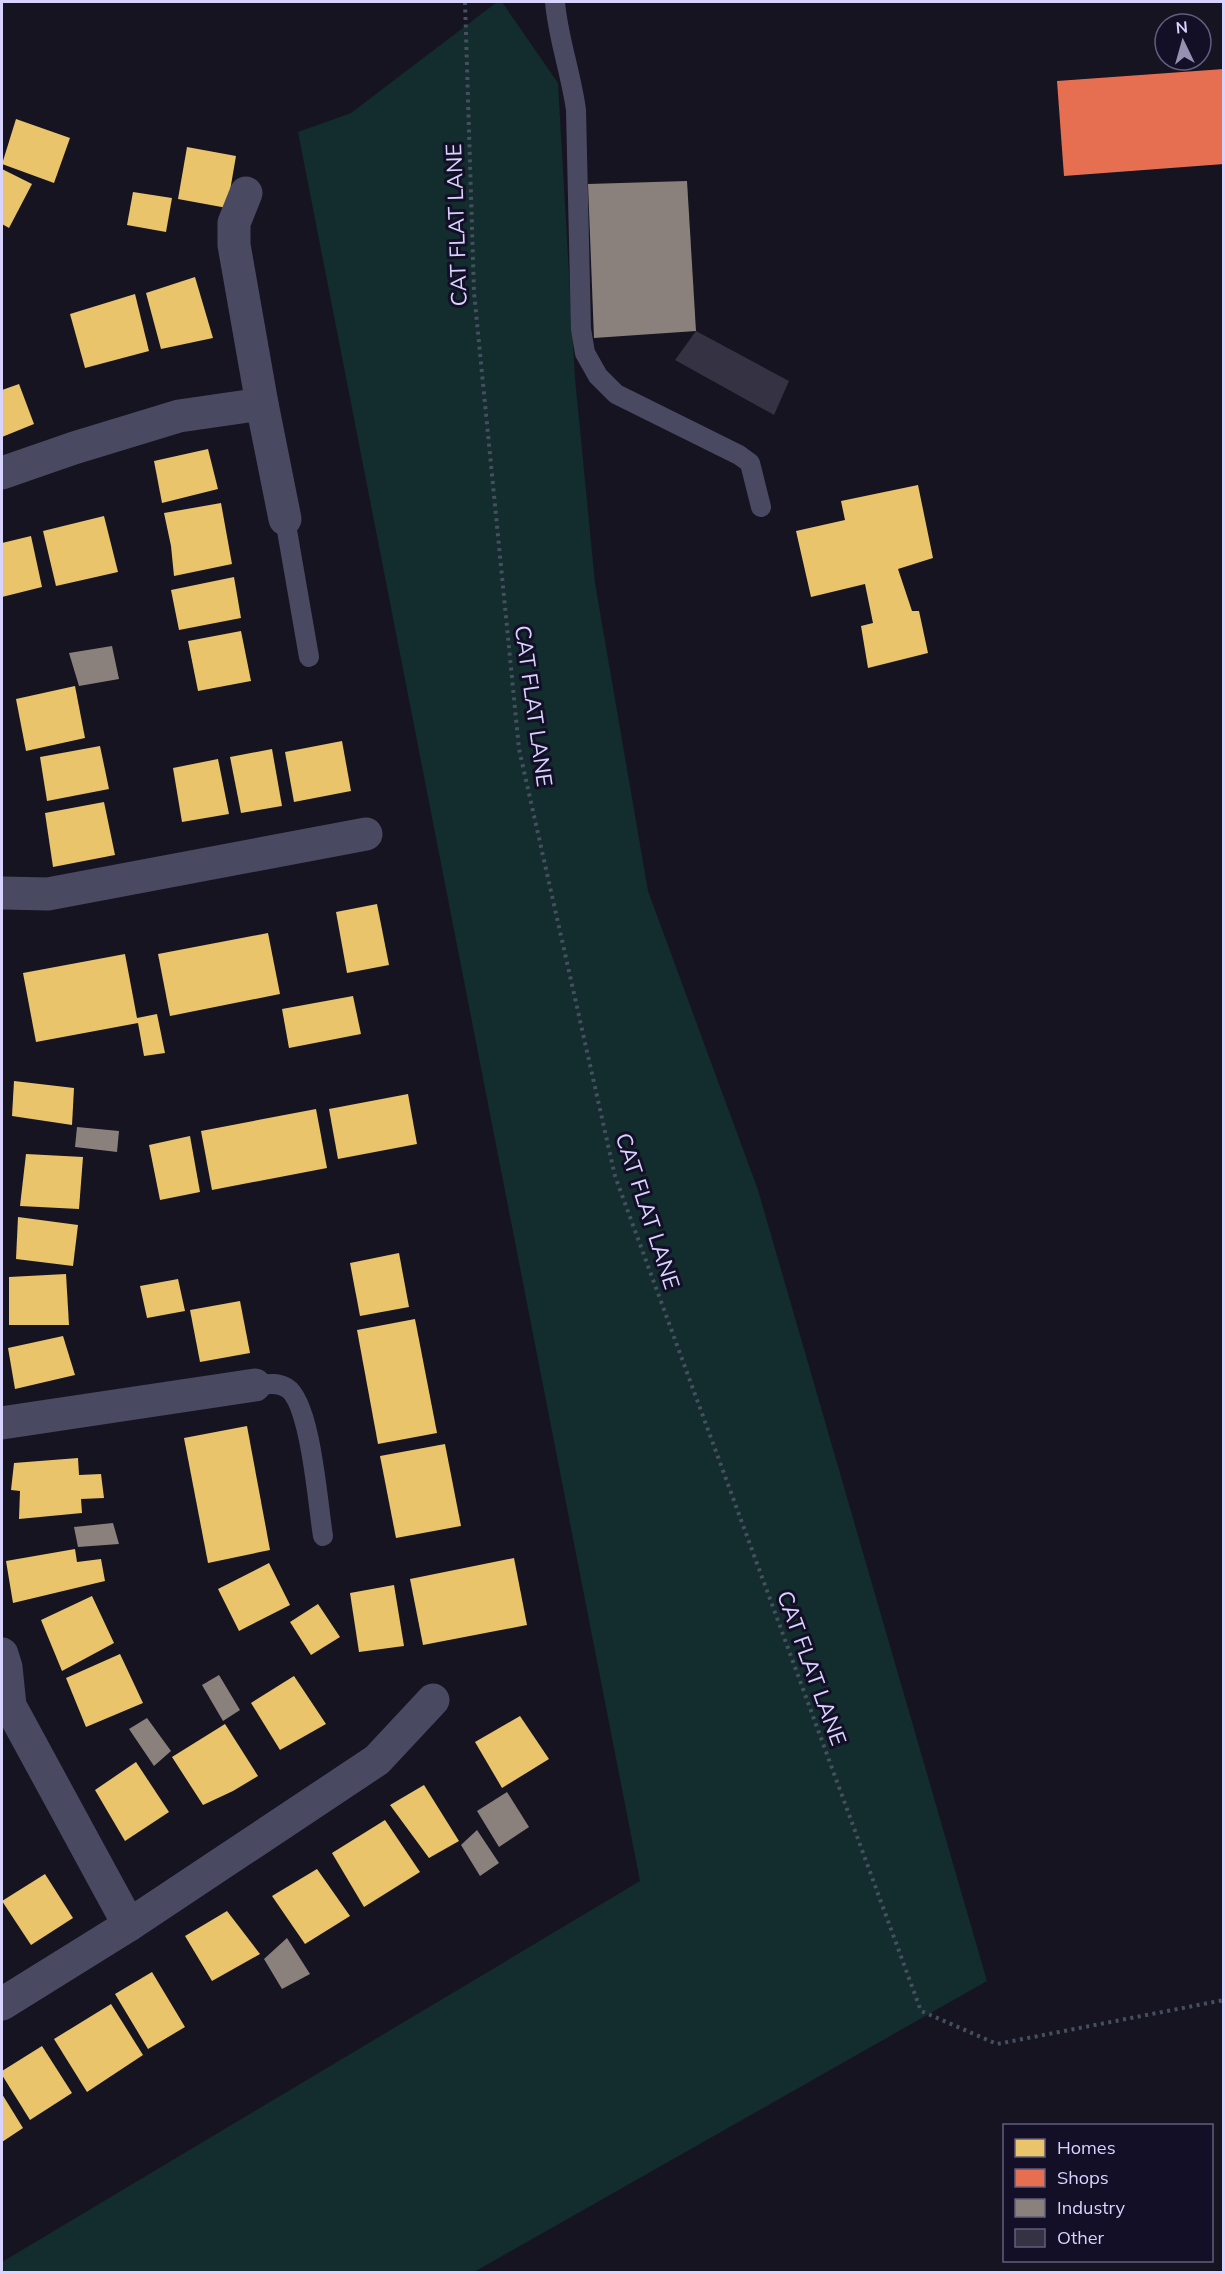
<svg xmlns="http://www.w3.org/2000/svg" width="1225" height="2274" font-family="Mulish,sans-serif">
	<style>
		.green { fill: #132c2d }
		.homes { fill: #e9c46a }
		.shops { fill: #e76f51 }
		.industry { fill: #8a817c }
		.building { fill: #343243 }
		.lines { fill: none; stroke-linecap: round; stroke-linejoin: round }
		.path { stroke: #44505f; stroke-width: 4; stroke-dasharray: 3 4.5; stroke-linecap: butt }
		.lane { stroke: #4a4962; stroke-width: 20 }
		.street { stroke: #4a4962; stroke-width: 33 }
		.labels { text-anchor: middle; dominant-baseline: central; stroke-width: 6; stroke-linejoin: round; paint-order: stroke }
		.street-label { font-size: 22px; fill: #d9d4ff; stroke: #130f26 }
	</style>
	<rect width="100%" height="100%" fill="#161421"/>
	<path class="green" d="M 497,2 L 502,2 L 558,83 L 575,378 L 595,583 L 648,891 L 758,1190 L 987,1981 L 474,2272 L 2,2272 L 2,2262 L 640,1881 L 298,132 L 351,113 Z"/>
	<g class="homes">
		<path d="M 16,119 L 70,138 L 54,183 L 2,164 Z"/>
		<path d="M 187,147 L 236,156 L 227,208 L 178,199 Z"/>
		<path d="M 2,169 L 32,184 L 9,228 L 2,224 Z"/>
		<path d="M 133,192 L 172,198 L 166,232 L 127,225 Z"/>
		<path d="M 195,277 L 213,338 L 161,349 L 146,293 Z"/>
		<path d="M 135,294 L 149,351 L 85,368 L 70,314 Z"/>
		<path d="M 19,384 L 34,424 L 2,437 L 2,390 Z"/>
		<path d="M 208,449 L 218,489 L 162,503 L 154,461 Z"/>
		<path d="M 918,485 L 933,558 L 898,569 L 912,611 L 919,611 L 928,653 L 868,668 L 861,626 L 873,623 L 865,584 L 811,597 L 796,531 L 845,520 L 841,501 Z"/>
		<path d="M 221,503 L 232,564 L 174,576 L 171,546 L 164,513 Z"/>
		<path d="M 104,516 L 118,572 L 56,586 L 43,531 Z"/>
		<path d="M 31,536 L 42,587 L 2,597 L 2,543 Z"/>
		<path d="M 234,577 L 241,618 L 179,630 L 171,590 Z"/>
		<path d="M 241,631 L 251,681 L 198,691 L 188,641 Z"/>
		<path d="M 75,686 L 85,738 L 26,751 L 16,699 Z"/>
		<path d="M 342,741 L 351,791 L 294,802 L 285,752 Z"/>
		<path d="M 100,746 L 109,789 L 47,801 L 40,757 Z"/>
		<path d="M 272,749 L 282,806 L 241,813 L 230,757 Z"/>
		<path d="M 218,759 L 229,814 L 182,822 L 173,768 Z"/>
		<path d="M 104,802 L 115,855 L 53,867 L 45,813 Z"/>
		<path d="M 377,904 L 389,965 L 347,973 L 336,912 Z"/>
		<path d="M 268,933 L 280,994 L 170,1016 L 158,954 Z"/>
		<path d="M 125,954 L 137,1018 L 157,1014 L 165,1053 L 144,1056 L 138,1023 L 36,1042 L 23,973 Z"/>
		<path d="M 353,996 L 361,1034 L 289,1048 L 282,1009 Z"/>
		<path d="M 14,1081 L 74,1088 L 72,1125 L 12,1116 Z"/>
		<path d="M 408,1094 L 417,1144 L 338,1159 L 329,1109 Z"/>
		<path d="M 316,1109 L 327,1168 L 212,1190 L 201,1131 Z"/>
		<path d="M 190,1136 L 200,1192 L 160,1200 L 149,1145 Z"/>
		<path d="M 26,1154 L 83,1157 L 79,1209 L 20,1206 Z"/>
		<path d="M 18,1217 L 78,1225 L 73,1266 L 16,1259 Z"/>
		<path d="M 399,1253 L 409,1307 L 360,1316 L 350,1263 Z"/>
		<path d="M 66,1274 L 69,1325 L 9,1325 L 9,1277 Z"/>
		<path d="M 178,1279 L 185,1311 L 147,1318 L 140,1286 Z"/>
		<path d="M 240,1301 L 250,1353 L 200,1362 L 190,1310 Z"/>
		<path d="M 415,1319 L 437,1433 L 378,1444 L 357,1330 Z"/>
		<path d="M 63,1336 L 75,1375 L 15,1389 L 8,1348 Z"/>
		<path d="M 247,1426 L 270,1550 L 208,1563 L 184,1438 Z"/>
		<path d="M 445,1444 L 461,1526 L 396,1538 L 380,1456 Z"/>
		<path d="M 78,1458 L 79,1475 L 101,1474 L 104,1498 L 81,1499 L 82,1513 L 19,1519 L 20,1491 L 11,1490 L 14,1463 Z"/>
		<path d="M 75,1549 L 77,1562 L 101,1559 L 105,1581 L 13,1603 L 6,1561 Z"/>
		<path d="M 514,1558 L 527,1625 L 423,1645 L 410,1579 Z"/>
		<path d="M 269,1563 L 290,1605 L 239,1631 L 218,1589 Z"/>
		<path d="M 394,1585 L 404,1646 L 359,1652 L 350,1593 Z"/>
		<path d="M 92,1596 L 114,1643 L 62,1671 L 41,1620 Z"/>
		<path d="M 318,1604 L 340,1637 L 311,1655 L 290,1622 Z"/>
		<path d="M 120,1654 L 143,1703 L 86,1727 L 66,1678 Z"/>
		<path d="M 294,1676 L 326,1724 L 280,1750 L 251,1703 Z"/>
		<path d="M 520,1716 L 549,1759 L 502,1788 L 475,1742 Z"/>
		<path d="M 225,1724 L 258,1776 L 233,1791 L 203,1805 L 172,1757 Z"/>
		<path d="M 136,1762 L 169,1812 L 125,1841 L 95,1790 Z"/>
		<path d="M 424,1785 L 459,1841 L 429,1858 L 390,1805 Z"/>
		<path d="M 385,1820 L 420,1872 L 364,1907 L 332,1853 Z"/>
		<path d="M 317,1869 L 350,1916 L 305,1944 L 272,1896 Z"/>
		<path d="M 45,1874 L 73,1918 L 31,1945 L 2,1901 Z"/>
		<path d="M 227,1911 L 260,1954 L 212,1981 L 185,1936 Z"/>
		<path d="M 152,1972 L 185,2027 L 148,2049 L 115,1994 Z"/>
		<path d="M 111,2004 L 143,2055 L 87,2092 L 54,2039 Z"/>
		<path d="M 42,2046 L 72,2093 L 30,2120 L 2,2075 L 2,2071 Z"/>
		<path d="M 2,2094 L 23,2128 L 2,2142 Z"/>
	</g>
	<path class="shops" d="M 1224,69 L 1224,164 L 1064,176 L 1057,81 Z"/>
	<g class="industry">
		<path d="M 687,181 L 696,331 L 594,338 L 588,184 Z"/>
		<path d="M 112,646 L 119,679 L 79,686 L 69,653 Z"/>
		<path d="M 77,1127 L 119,1131 L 117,1152 L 75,1147 Z"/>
		<path d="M 113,1523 L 119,1544 L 78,1547 L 74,1527 Z"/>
		<path d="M 219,1675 L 240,1710 L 223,1721 L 202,1685 Z"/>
		<path d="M 147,1718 L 171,1751 L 154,1766 L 129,1729 Z"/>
		<path d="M 507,1792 L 529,1827 L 499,1847 L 477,1811 Z"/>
		<path d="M 477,1830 L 499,1863 L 480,1876 L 461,1845 Z"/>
		<path d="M 287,1938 L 310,1974 L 282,1989 L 264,1959 Z"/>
	</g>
	<path class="building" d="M 696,331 L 789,381 L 774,415 L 675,360 Z"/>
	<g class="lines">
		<path class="path" d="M 465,2 L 474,292 L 519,749 L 615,1176 L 921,2011 L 997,2044 L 1224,2000"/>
		<g class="lane">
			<path d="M 555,2 C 558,38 571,73 576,110 L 581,329 L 585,353 L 598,376 L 616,394 L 739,455 L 750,463 L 761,507"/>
			<path d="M 285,519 L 309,657"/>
			<path d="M 255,1385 C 267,1384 277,1382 287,1388 C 311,1403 318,1507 323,1536"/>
		</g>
		<g class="street">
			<path d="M 246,193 L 234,223 L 234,245 L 262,404 L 285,519"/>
			<path d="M 2,473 L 74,448 L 179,416 L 262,404"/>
			<path d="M 3,893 L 48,894 L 366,834"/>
			<path d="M 2,1423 L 255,1385"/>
			<path d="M 2,1654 L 6,1667 L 10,1706 L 129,1925"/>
			<path d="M 2,2004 L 129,1925 L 377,1760 L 433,1700"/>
		</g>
	</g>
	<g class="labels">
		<g class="street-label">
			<text transform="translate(456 225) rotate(-92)">CAT FLAT LANE</text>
			<text transform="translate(534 706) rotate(82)">CAT FLAT LANE</text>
			<text transform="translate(648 1211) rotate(72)">CAT FLAT LANE</text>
			<text transform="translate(812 1668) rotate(70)">CAT FLAT LANE</text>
		</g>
	</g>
	<rect width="1225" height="2274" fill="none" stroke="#d9d4ff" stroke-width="6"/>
	<rect x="1003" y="2124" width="210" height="138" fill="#130f26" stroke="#625e7d" stroke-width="1.5"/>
	<rect x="1015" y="2139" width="30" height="18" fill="#e9c46a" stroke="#625e7d" stroke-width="1.5"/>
	<text x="1057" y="2154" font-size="18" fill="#d9d4ff">Homes</text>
	<rect x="1015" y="2169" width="30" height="18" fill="#e76f51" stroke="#625e7d" stroke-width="1.5"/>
	<text x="1057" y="2184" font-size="18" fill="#d9d4ff">Shops</text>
	<rect x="1015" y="2199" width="30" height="18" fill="#8a817c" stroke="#625e7d" stroke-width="1.5"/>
	<text x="1057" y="2214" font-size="18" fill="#d9d4ff">Industry</text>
	<rect x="1015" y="2229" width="30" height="18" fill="#343243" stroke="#625e7d" stroke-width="1.5"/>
	<text x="1057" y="2244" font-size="18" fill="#d9d4ff">Other</text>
	<g transform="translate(1183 42) rotate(355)"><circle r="28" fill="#130f26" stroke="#625e7d" stroke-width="1.5"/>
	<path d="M0-4.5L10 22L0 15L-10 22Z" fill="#9591b1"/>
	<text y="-9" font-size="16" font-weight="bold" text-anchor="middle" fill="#d9d4ff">N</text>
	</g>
</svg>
